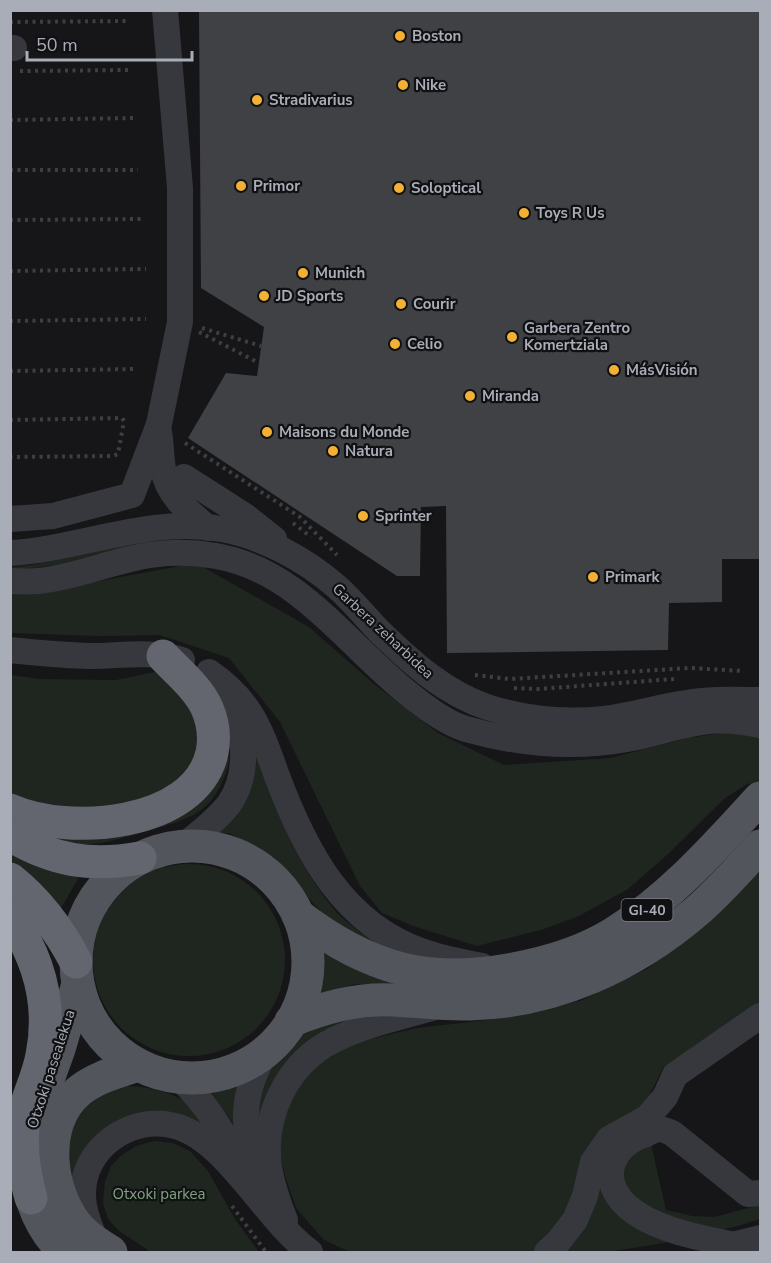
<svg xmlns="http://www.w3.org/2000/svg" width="771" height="1263" font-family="'Nunito Sans',sans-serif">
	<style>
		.green { fill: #1e261f }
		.building { fill: #404145 }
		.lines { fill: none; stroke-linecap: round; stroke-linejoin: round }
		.path { stroke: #3d3f44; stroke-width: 4; stroke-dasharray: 3 4.5; stroke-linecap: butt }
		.minor { stroke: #37383d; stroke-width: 26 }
		.major { stroke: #53555c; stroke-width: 33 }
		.highway { stroke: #63666e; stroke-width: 33 }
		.poi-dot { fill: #f2b134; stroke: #111113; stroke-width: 2 }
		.labels { text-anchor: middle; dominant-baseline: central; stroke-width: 4.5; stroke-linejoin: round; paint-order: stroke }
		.shield { fill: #111113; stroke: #7b7e86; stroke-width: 1.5 }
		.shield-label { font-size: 14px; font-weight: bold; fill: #a8adb8 }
		.poi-label { font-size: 15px; font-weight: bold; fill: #a8adb8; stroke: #111113; text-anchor: start }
		.street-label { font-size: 15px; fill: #a8adb8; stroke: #111113 }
		.park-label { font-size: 15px; fill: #7fa381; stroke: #111113 }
	</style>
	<rect width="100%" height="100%" fill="#161618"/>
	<g class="green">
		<path d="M 153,539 L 154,544 L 78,562 L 11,571 L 11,567 C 60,564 105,544 153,539 Z"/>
		<path d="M 196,563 L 309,627 L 374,684 L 438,733 L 504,765 L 611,758 L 687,738 L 745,730 L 760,734 L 760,793 L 749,783 L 725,798 L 668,854 L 628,889 L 579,916 L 541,930 L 477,946 L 416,927 L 382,913 L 360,886 L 280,722 L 229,658 L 160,635 L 100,636 L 11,633 L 11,591 L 46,591 Z"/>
		<path d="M 155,672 L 176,680 L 191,692 L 204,761 L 152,801 L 52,812 L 11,799 L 11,675 L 40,679 L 116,680 Z"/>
		<path d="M 247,726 C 269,789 290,856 333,908 C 350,929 378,943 401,956 L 329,921 L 271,856 L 229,833 L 217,833 Z"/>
		<path d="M 229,758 C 229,767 226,773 223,780 C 208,817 180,821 147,831 C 120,838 99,847 71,844 C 58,843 44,833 32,828 L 101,830 Z"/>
		<path d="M 10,852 C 32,866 54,872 79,877 L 60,910 L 18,867 L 11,863 Z"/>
		<circle cx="189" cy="960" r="96"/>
		<path d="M 760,869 L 760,1005 L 663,1068 L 645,1104 L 568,1215 L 535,1252 L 350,1252 L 324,1240 L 296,1208 L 285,1176 L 279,1149 L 280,1118 L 291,1092 L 315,1067 L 353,1043 L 417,1028 L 497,1019 L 580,1001 L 647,969 L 705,923 Z"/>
		<path d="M 323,949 L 417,983 L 382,986 L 356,984 L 318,994 L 322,972 Z"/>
		<path d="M 347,1019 C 317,1035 288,1054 271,1085 C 263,1099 260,1117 256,1133 L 258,1092 L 276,1059 L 294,1039 L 309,1028 Z"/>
		<path d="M 113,1086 C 140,1085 167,1089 191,1105 C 200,1111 208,1124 216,1133 C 204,1127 191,1120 178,1116 C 149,1106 117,1115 95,1136 C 82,1149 77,1170 73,1187 L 66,1158 L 74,1117 L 90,1099 Z"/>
		<path d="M 240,1086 L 235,1126 L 223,1109 L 209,1094 Z"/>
		<path d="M 154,1141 L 173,1143 L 190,1151 L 208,1171 L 235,1219 L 259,1252 L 151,1252 L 119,1231 L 108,1219 L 103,1203 L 105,1181 L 111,1166 L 122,1155 L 136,1146 Z"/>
		<path d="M 651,1144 L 666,1210 L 692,1216 L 714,1217 L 760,1205 L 760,1219 C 744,1224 728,1230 710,1231 C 681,1233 646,1206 622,1191 L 625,1156 Z"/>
		<path d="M 597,1178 L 677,1241 L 607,1252 L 561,1252 Z"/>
	</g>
	<path class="building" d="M 199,10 L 760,10 L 760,559 L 722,559 L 722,602 L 669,603 L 668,650 L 447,653 L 446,506 L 421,507 L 420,576 L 397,576 L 188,438 L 226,373 L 257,376 L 264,327 L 201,288 Z"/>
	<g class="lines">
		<g class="path">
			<path d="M 10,22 L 130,21"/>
			<path d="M 20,71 L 130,70"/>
			<path d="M 10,120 L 134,118"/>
			<path d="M 10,170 L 138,170"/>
			<path d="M 10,220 L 142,219"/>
			<path d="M 10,271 L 146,269"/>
			<path d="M 10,321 L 146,319"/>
			<path d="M 202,328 L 261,346"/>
			<path d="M 199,332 L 259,363"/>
			<path d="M 10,371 L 136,369"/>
			<path d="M 10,420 L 122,418 L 124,421 L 118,454 L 113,456 L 10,457"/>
			<path d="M 185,443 L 300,517 L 337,555"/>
			<path d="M 293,523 L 311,537"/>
			<path d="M 475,675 L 510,679 L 690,668 L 743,671"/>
			<path d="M 514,688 L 538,689 L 674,679"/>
			<path d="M 232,1206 L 266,1252"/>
		</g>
		<g class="minor">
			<path d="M 10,48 L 14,48"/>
			<path d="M 159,432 C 161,444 161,457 163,469 C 168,496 189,512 208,528"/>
			<path d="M 184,477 L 245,516 L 274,539"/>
			<path d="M 10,519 L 53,516 L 132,495 L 159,424 L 180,322 L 180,188 L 165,10"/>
			<path d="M 10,553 C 81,549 148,516 221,529 C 262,536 305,559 337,587 C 353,601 366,618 381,633 C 412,663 445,693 487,707 C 524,719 565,723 604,719 C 637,715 668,704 702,701 C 721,699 741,700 760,700"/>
			<path d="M 10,581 C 19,581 29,582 38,581 C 69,578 100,566 130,559 C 158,552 187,551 216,556 C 303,571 352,653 419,702 C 432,712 449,724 466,729 C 519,744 572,749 627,739 C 652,735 677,725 702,722 C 720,719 742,721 760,725"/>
			<path d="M 10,650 C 37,653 63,655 89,656 C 120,656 152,650 182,660"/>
			<path d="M 209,672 C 252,702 260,729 277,776 C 305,851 343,925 424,952 C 443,959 463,962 482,966"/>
			<path d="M 185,845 C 200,832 217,820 229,804 C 250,774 245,732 231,701"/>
			<path d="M 178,1077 C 206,1103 224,1132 240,1167"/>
			<path d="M 261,1178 C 240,1132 240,1094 267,1050"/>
			<path d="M 285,1220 C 278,1203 272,1185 269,1167 C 262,1116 287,1063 334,1040 C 366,1024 401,1017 435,1007"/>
			<path d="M 95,1239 C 89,1224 83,1210 83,1195 C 82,1148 131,1114 175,1126 C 226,1139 267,1222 310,1252"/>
			<path d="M 735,1245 C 702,1238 654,1230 628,1207 C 598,1181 610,1145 646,1134 C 650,1132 655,1129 659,1129 C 663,1129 669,1132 672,1133 L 748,1194 L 760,1193"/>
			<path d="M 720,1248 L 760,1238"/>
			<path d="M 547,1252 L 558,1242 L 575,1220 L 585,1196 L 593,1162 L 609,1139 L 647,1118 L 665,1097 L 675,1075 L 760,1016"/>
		</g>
		<g class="major">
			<circle cx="192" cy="962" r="116"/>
			<path d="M 298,915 C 329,939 363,959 402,969 C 463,985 561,966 614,933 C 671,897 715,847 760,798"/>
			<path d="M 291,1021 C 324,1007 357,998 393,1000 C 418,1001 444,1005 470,1004 C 555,1002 633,966 697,911 C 720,891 740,868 760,846"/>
			<path d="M 44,1091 L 59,1049 L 78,984"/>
			<path d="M 27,1170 C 29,1202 41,1229 64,1252"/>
			<path d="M 111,1252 C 101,1246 90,1239 81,1230 C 49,1196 39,1124 79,1091 C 96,1077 118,1072 138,1065"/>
		</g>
		<g class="highway">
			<path d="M 10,810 C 68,836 195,827 212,753 C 215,738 213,722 207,708 C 198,688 178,672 163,656"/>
			<path d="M 10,835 C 54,861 91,867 140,858"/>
			<path d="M 10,879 C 39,902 59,929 76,962"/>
			<path d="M 10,916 C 39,958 52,1005 42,1055 C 39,1072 32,1087 27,1103 C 19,1135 22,1167 31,1198"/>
		</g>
	</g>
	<g class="poi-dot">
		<circle cx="400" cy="36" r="6"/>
		<circle cx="403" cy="85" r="6"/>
		<circle cx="257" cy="100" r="6"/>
		<circle cx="241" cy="186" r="6"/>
		<circle cx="399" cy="188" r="6"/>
		<circle cx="524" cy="213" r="6"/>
		<circle cx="303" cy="273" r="6"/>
		<circle cx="264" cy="296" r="6"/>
		<circle cx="401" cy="304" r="6"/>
		<circle cx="512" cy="337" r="6"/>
		<circle cx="395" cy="344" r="6"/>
		<circle cx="614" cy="370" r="6"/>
		<circle cx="470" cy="396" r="6"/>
		<circle cx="267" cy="432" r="6"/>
		<circle cx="333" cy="451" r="6"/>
		<circle cx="363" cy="516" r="6"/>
		<circle cx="593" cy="577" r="6"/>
	</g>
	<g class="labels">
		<rect class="shield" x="621.5" y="899" width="51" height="22" rx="4.5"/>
		<g class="shield-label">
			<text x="647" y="910">GI-40</text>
		</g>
		<g class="poi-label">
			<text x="412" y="36">Boston</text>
			<text x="415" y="85">Nike</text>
			<text x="269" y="100">Stradivarius</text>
			<text x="253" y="186">Primor</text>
			<text x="411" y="188">Soloptical</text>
			<text x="536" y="213">Toys R Us</text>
			<text x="315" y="273">Munich</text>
			<text x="276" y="296">JD Sports</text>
			<text x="413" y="304">Courir</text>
			<text x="524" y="328">Garbera Zentro<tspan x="524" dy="17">Komertziala</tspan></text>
			<text x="407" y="344">Celio</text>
			<text x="626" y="370">MásVisión</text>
			<text x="482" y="396">Miranda</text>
			<text x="279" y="432">Maisons du Monde</text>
			<text x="345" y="451">Natura</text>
			<text x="375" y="516">Sprinter</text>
			<text x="605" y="577">Primark</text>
		</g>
		<g class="street-label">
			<text transform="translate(383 631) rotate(43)">Garbera zeharbidea</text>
			<text transform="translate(51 1069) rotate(-72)">Otxoki pasealekua</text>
		</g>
		<g class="park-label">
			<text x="159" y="1194">Otxoki parkea</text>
		</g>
	</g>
	<rect width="771" height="1263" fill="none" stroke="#a8adb8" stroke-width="24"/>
	<path d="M27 51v9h165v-9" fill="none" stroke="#a8adb8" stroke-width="3"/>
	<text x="36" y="51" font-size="18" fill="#a8adb8" stroke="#111113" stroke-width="4.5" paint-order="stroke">50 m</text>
</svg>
